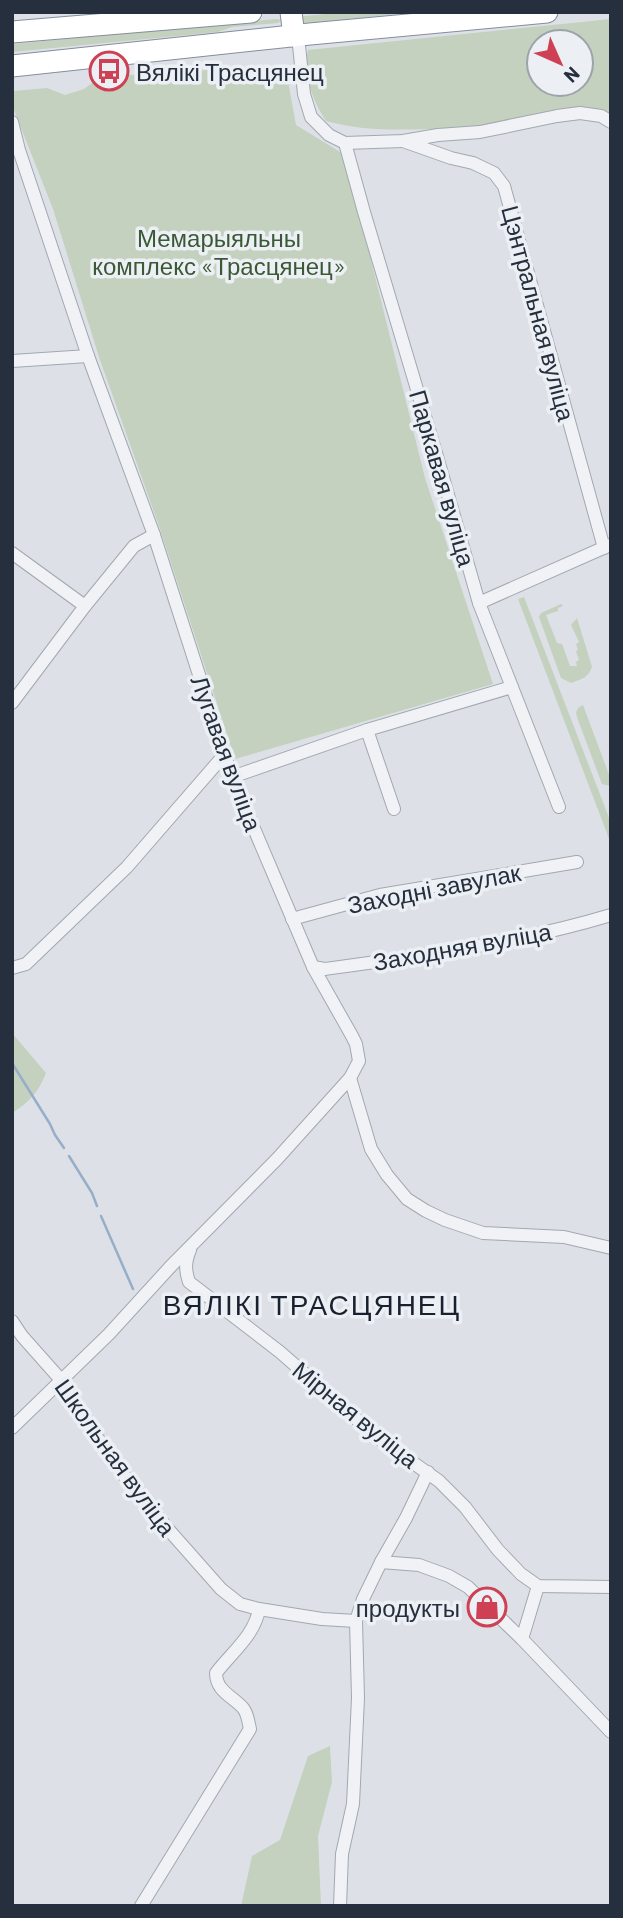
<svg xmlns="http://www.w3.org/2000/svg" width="623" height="1918" font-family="Barlow,sans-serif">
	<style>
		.green { fill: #c3d1be; fill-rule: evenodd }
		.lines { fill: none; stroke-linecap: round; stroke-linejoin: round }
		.stream { stroke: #97aec8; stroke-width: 2.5 }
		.street-casing { stroke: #a2a8b1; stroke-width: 14 }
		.highway-casing { stroke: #848e9e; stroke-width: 23 }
		.street { stroke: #f0f2f5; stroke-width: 12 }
		.highway { stroke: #fff; stroke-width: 21 }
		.labels { text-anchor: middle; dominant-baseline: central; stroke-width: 7; stroke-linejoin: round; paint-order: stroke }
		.poi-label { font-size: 24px; fill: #262f3d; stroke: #ecf0f5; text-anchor: start }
		.park-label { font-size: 24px; fill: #3a5934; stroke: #ecf0f5 }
		.street-label { font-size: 24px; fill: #262f3d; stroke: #ecf0f5 }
		.quarter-label { font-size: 28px; letter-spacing: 2px; fill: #19202e; stroke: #ecf0f5 }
	</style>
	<rect width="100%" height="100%" fill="#dde1e7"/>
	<g class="green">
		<path d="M 347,12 L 418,12 L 298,24 L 298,18 L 305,16 Z"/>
		<path d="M 276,19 L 282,20 L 278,23 L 232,27 L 218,32 L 12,52 L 12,44 Z"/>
		<path d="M 611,19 L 611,115 C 552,121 493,127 433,129 C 396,130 362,131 326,121 C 313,101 302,74 308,50 ZM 539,42 L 581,42 L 581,84 L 539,84 Z"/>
		<path d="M 285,65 L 296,125 L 345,155 L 425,478 L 493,684 L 235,759 L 159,526 L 100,360 L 53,209 L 14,110 L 12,101 L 14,91 L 47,88 L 65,95 L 84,89 L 100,77 Z"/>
		<path d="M 524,597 L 611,823 L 611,844 L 518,599 Z"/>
		<path d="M 561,604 L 563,606 L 558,608 L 558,611 L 546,615 L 557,643 L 562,644 L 570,666 L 577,666 L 576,662 L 579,660 L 576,651 L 578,650 L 576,644 L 579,642 L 571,625 L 577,618 L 592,667 C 588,678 582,679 571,683 L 561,678 L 539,617 L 541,613 Z"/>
		<path d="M 583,705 L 611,780 L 610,786 L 602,784 L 578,720 L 576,713 L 578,708 Z"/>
		<path d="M 12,1033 L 46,1073 C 38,1093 29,1102 12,1113 Z"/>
		<path d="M 330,1746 L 332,1782 L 318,1836 L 321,1906 L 241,1906 L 252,1856 L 280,1840 L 308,1756 Z"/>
	</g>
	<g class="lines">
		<g class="stream">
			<path d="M 12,1063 L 50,1124 L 55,1135 L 64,1148"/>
			<path d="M 69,1156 L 92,1193 L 97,1206"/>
			<path d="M 101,1216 L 133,1289"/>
		</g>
		<defs>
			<g id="street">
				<path d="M 298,36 L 304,94 L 311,117 L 329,135 L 345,143 L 403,141 L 438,135 L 480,132 L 557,116 L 580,113 L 601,116 L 611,122"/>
				<path d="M 12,122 L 19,150 L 88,356 L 154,535 L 232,777 L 313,967 L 352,1036 L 356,1044 L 359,1061 L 350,1078 L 277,1159 L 171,1266 L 109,1334 L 12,1428"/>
				<path d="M 403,141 L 451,158 L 473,163 L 494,173 L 504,186 L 604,548"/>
				<path d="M 345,143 L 364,212 L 436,453 L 479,603 L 559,807"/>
				<path d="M 12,361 L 88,356"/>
				<path d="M 12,553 L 85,606"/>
				<path d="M 479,603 L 610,545"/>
				<path d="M 12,703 L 85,606 L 134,546 L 154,535"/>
				<path d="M 367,730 L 394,809"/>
				<path d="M 232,777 L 367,730 L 512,687"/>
				<path d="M 292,919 L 380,895 L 577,862"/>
				<path d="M 313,967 L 325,969 C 421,956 518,943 611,915"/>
				<path d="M 12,968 L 26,964 L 127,867 L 225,754"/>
				<path d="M 350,1078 L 371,1149 L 387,1175 L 407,1199 L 426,1211 L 445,1220 L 483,1233 L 564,1237 L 611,1248"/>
				<path d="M 190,1250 C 185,1262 185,1270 189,1282 L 280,1352 L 378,1438 L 439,1481 L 465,1507 L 498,1550 L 521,1574 L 538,1586 L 611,1587"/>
				<path d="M 12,1321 L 22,1336 L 61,1380 L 91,1429 L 129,1482 L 168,1529 L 221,1589 L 240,1604 L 259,1609 L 322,1619 L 356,1621"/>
				<path d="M 381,1562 L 406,1518 L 428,1472"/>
				<path d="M 522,1639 L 538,1586"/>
				<path d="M 141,1906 L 250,1729 C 248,1721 248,1714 243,1708 C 232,1696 216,1691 216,1673 C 231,1653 255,1635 259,1609"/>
				<path d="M 340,1906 L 342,1854 L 353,1804 L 358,1698 L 356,1621 L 363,1599 L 381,1562 L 419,1565 L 449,1576 L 468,1587 L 522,1639 L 611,1732"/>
			</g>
			<g id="highway">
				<path d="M 291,12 L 294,36"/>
				<path d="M 12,32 L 251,12"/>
				<path d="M 12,66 L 310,34 L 547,12"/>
			</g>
		</defs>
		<use href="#street" class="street-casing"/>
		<use href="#highway" class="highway-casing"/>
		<use href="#street" class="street"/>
		<use href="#highway" class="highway"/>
	</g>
	<defs>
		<symbol id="bus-ring" viewBox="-11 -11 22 22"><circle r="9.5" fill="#ecf0f5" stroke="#ce4054" stroke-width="1.5"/><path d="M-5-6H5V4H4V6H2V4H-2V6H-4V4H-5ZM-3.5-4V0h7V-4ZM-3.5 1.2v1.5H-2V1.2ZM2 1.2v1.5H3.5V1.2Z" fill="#ce4054"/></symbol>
		<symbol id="shop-ring" viewBox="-11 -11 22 22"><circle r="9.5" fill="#ecf0f5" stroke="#ce4054" stroke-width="1.5"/><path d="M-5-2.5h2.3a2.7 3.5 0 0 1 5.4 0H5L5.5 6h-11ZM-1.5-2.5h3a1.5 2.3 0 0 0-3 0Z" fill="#ce4054"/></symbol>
	</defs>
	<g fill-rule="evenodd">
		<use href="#bus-ring" x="87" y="49" width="44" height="44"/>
		<use href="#shop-ring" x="465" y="1585" width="44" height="44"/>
	</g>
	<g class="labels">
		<g class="poi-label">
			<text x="136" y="71">Вялікі Трасцянец</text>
			<text x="460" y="1607" text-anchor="end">продукты</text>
		</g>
		<g class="park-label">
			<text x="219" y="237">Мемарыяльны<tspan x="219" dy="28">комплекс «Трасцянец»</tspan></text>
		</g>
		<g class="street-label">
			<text transform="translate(539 313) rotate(75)">Цэнтральная вуліца</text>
			<text transform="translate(443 478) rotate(74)">Паркавая вуліца</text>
			<text transform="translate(227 753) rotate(70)">Лугавая вуліца</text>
			<text transform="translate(434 888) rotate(-11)">Заходні завулак</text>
			<text transform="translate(462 946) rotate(-10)">Заходняя вуліца</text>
			<text transform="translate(356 1414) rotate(39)">Мірная вуліца</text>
			<text transform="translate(116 1457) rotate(54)">Школьная вуліца</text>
		</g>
		<g class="quarter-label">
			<text x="312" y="1304">ВЯЛІКІ ТРАСЦЯНЕЦ</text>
		</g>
	</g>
	<rect width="623" height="1918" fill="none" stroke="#262f3d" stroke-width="28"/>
	<g transform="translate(560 63) rotate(135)"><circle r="33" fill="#ecf0f5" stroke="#9da3ab" stroke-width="2"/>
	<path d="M0-5L12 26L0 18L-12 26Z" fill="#ce4054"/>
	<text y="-10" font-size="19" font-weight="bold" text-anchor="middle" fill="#262f3d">N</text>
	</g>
</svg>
